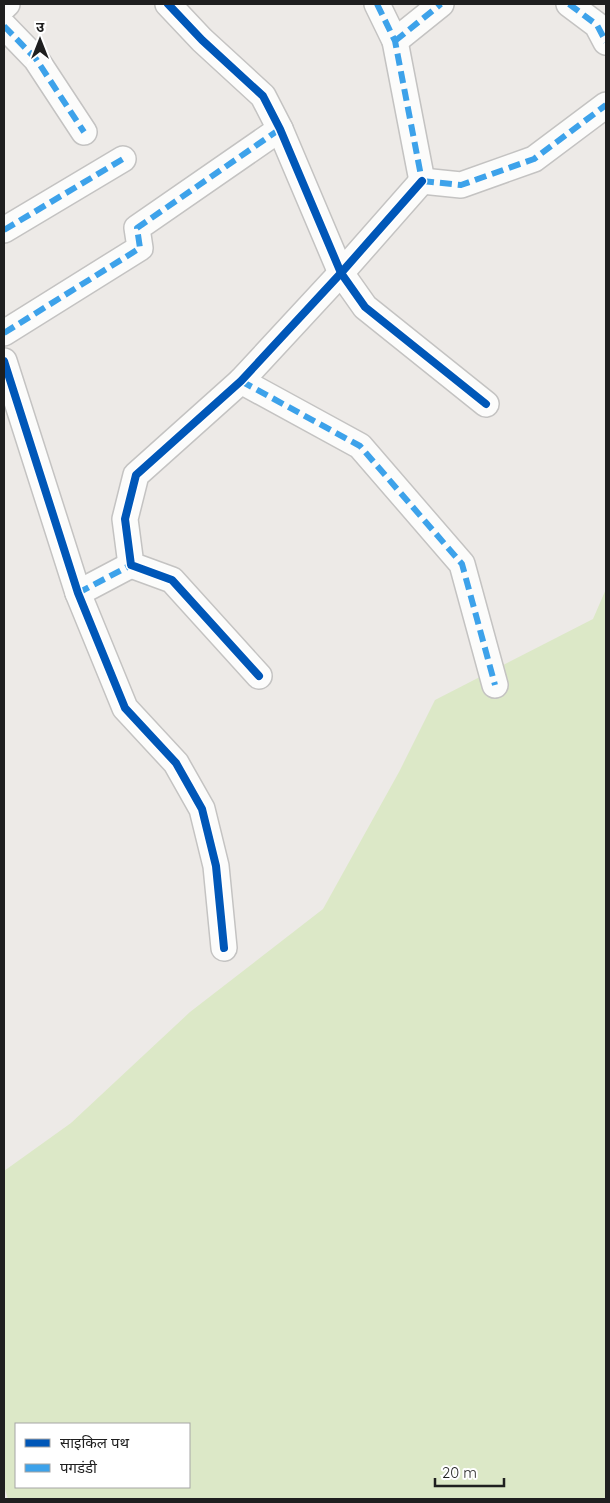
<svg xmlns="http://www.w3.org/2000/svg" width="610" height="1503" font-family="Quicksand,'Noto Sans Devanagari',sans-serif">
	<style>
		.grass { fill: #dce8c7; fill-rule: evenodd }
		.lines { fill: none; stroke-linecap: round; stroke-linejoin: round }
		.street-casing { stroke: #c4c3c2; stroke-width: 28 }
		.street { stroke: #fcfcfb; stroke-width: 25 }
		.quiet { stroke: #3da2ea; stroke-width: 6; stroke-dasharray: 12 6; stroke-linecap: butt }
		.cycleway-casing { stroke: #fff; stroke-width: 11 }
		.cycleway { stroke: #0057b8; stroke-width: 8 }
	</style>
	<rect width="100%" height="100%" fill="#edeae7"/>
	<path class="grass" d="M 606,589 L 606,1499 L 8,1499 L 4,1486 L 4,1171 L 71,1123 L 190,1012 L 323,909 L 399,772 L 435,700 L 593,619 ZM 16,1424 L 189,1424 L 189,1487 L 16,1487 Z"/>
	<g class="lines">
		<defs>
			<g id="street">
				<path d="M 168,4 L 202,40 L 263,96 L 280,129 L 341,273 L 365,307 L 486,404"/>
				<path d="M 377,4 L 395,41 L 422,181"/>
				<path d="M 569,4 L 597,25 L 606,42"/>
				<path d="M 4,7 L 7,4"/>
				<path d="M 4,26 L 36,59 L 84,132"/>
				<path d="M 395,41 L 441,4"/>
				<path d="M 422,181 L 461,185 L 534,159 L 606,105"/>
				<path d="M 4,230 L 123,159"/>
				<path d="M 4,333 L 140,248 L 137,228 L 280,129"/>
				<path d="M 4,361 L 78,593 L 125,708 L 176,763 L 202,809 L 216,866 L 224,948"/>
				<path d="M 241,381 L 360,446 L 462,564 L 495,685"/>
				<path d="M 78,593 L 131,565"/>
				<path d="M 259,676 L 172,580 L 131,565 L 125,519 L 136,475 L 241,381 L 341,273 L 422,181"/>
			</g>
		</defs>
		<use href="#street" class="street-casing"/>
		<use href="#street" class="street"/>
		<g class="quiet">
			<path d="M 377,4 L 395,41 L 422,181"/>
			<path d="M 569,4 L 597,25 L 606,42"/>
			<path d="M 4,26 L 36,59 L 84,132"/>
			<path d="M 395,41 L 441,4"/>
			<path d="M 422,181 L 461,185 L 534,159 L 606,105"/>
			<path d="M 4,230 L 123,159"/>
			<path d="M 4,333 L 140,248 L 137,228 L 280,129"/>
			<path d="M 241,381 L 360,446 L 462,564 L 495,685"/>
			<path d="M 78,593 L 131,565"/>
		</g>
		<defs>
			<g id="cycleway">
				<path d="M 168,4 L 202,40 L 263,96 L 280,129 L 341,273 L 365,307 L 486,404"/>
				<path d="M 4,361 L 78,593 L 125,708 L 176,763 L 202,809 L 216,866 L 224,948"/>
				<path d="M 259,676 L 172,580 L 131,565 L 125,519 L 136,475 L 241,381 L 341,273 L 422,181"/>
			</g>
		</defs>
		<use href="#cycleway" class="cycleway-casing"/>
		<use href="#cycleway" class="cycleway"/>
	</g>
	<rect width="610" height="1503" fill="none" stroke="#1f1f1f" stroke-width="10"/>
	<rect x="15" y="1423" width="175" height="65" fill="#ffffff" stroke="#a5a5a5"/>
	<rect x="25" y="1439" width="25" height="8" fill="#0057b8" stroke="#a5a5a5"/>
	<text x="60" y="1448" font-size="15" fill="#1f1f1f">साइकिल पथ</text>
	<rect x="25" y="1464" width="25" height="8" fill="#3da2ea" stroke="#a5a5a5"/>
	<text x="60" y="1473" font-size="15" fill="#1f1f1f">पगडंडी</text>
	<g transform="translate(40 40)" stroke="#ffffff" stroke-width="4" paint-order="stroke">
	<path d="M0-4L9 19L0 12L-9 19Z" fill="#1f1f1f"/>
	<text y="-8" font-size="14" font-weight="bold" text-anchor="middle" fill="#1f1f1f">उ</text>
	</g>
	<path d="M435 1478v8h69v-8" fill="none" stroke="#1f1f1f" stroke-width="2.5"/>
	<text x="442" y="1478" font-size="15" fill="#1f1f1f" stroke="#ffffff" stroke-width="4" paint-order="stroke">20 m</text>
</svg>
